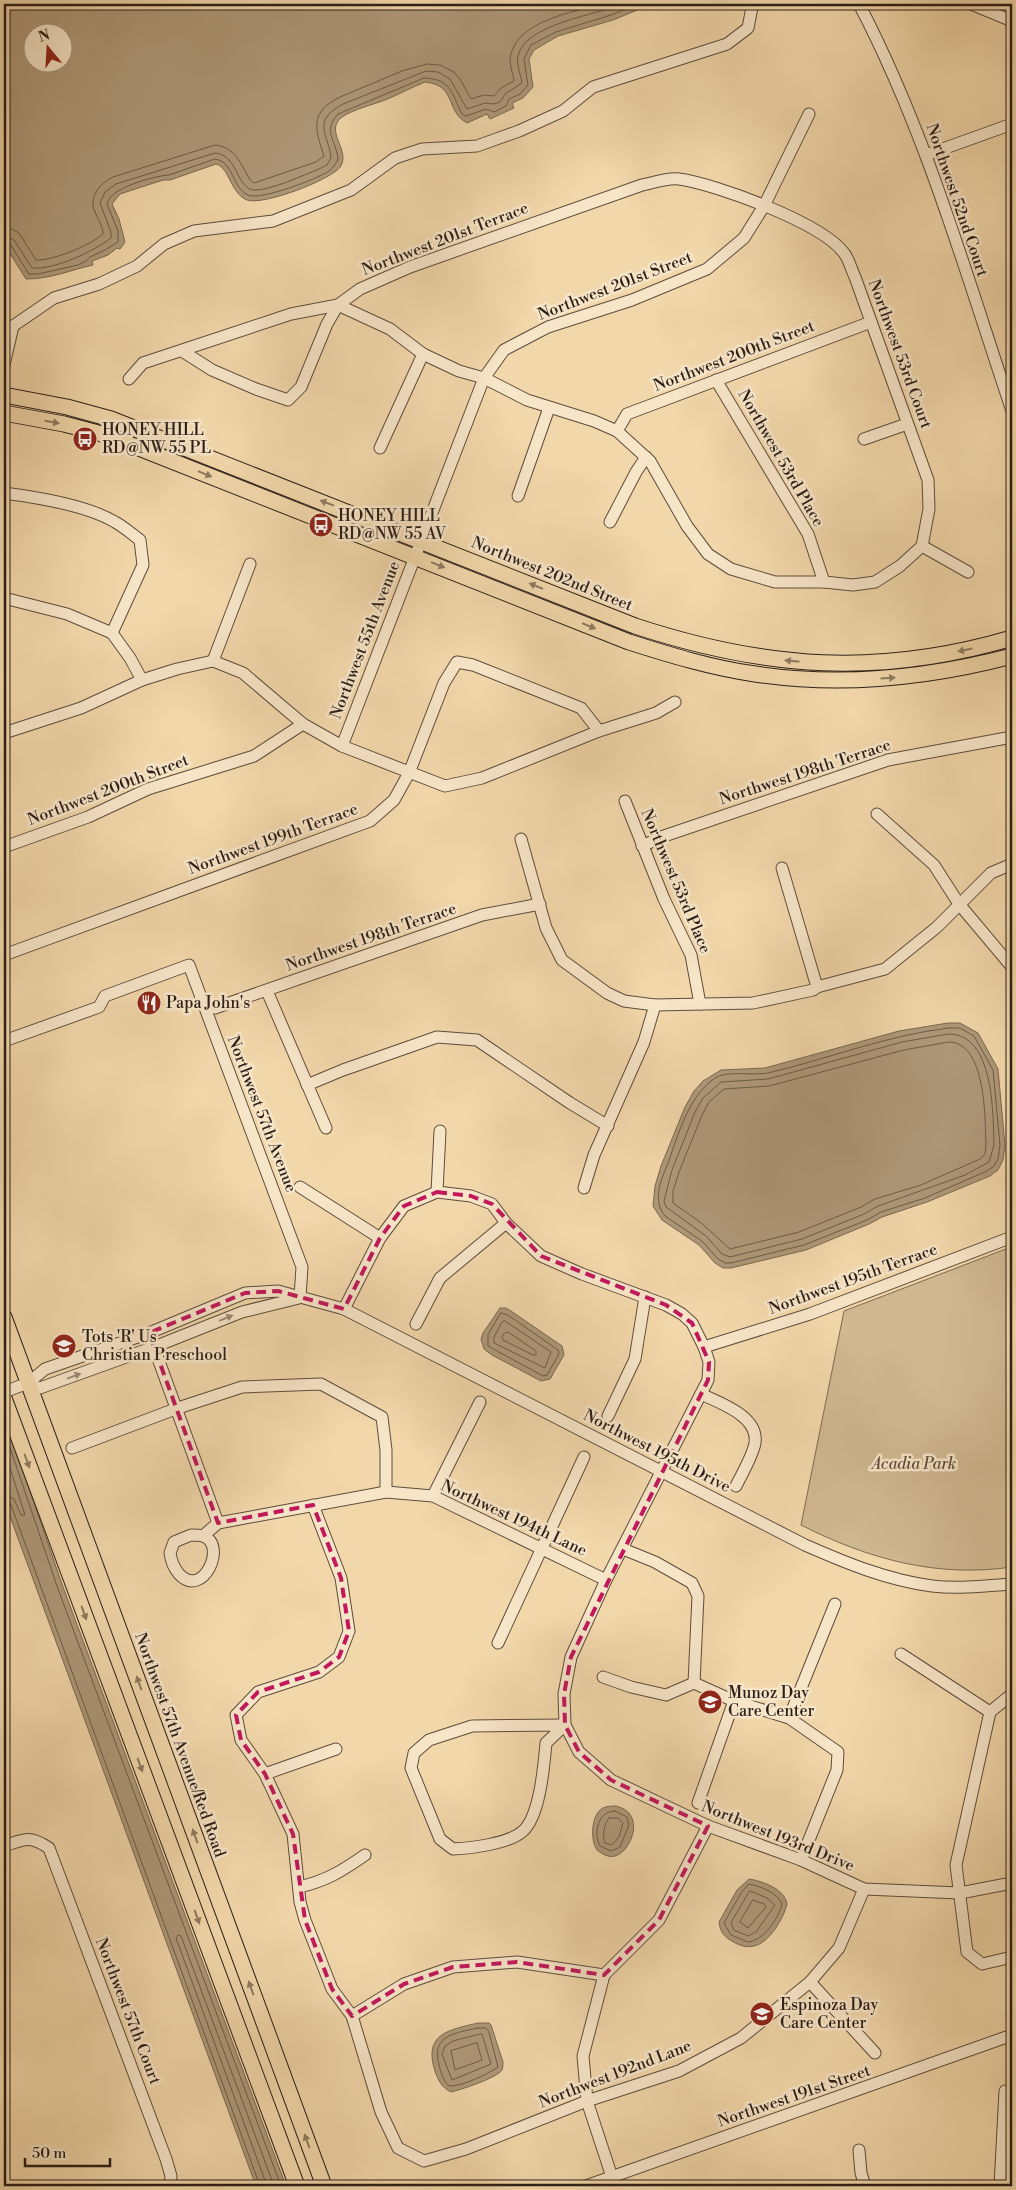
<svg xmlns="http://www.w3.org/2000/svg" width="1016" height="2190" font-family="'Libre Bodoni',serif">
	<style>
		.green { fill: #d0b891; stroke: #7e6b54 }
		.water { fill: #ae9878; stroke: #7a6751; fill-rule: evenodd }
		.lines { fill: none; stroke-linecap: round; stroke-linejoin: round }
		.shore { stroke: #6c5b48; stroke-width: 1 }
		.minor-casing { stroke: #5d4c3c; stroke-width: 13 }
		.major-casing { stroke: #2b1e17; stroke-width: 17 }
		.minor { stroke: #f7e5c8; stroke-width: 11 }
		.major { stroke: #f2d7aa; stroke-width: 15 }
		.oneway { fill: #8e7a60 }
		.oneway2 { fill: #9b8b78 }
		.marked { fill: none; stroke: #c2185b; stroke-width: 4; stroke-dasharray: 10 6; stroke-linejoin: round }
		.labels { text-anchor: middle; dominant-baseline: central; stroke-width: 5; stroke-linejoin: round; paint-order: stroke }
		.street-label { font-size: 16px; fill: #2b1e17; stroke: #f7e5c8 }
		.poi-label { font-size: 16px; fill: #2b1e17; stroke: #f7e5c8; text-anchor: start }
		.park-label { font-size: 16px; font-style: italic; fill: #5d4c3c; stroke: #f7e5c8 }
	</style>
	<rect width="100%" height="100%" fill="#f2d7aa"/>
	<filter id="stains"><feTurbulence type="fractalNoise" baseFrequency=".004" numOctaves="4"/><feColorMatrix values="0 0 0 0 .2 0 0 0 0 .09 0 0 0 0 .02 0 0 0 .5 -.17"/></filter>
	<radialGradient id="worn" r=".72"><stop offset=".6" stop-color="#630" stop-opacity="0"/><stop offset="1" stop-color="#630" stop-opacity=".3"/></radialGradient>
	<path class="green" d="M 1006,1249 L 1012,1266 L 1012,1567 C 937,1578 868,1559 801,1525 L 844,1311 Z"/>
	<g class="water">
		<path d="M 4,4 L 652,4 L 613,20 L 558,36 L 534,50 L 529,59 L 533,87 L 523,98 L 512,103 L 514,108 L 490,119 L 487,114 L 467,123 C 444,110 458,86 425,82 C 410,88 400,94 385,100 C 372,105 354,109 342,117 C 324,131 350,149 341,166 C 332,180 262,206 247,200 C 230,193 230,168 216,164 L 170,180 L 163,180 L 120,194 L 112,204 L 119,219 L 125,242 L 120,249 L 117,248 L 108,255 L 92,261 L 93,265 C 70,270 51,279 26,279 L 4,244 ZM 32,32 L 62,32 L 62,62 L 32,62 Z"/>
		<path d="M 948,1023 L 960,1023 L 978,1033 L 998,1069 L 1005,1146 L 1003,1160 L 998,1170 L 990,1176 L 927,1202 L 882,1217 L 869,1224 L 806,1250 L 731,1268 L 723,1268 L 715,1263 L 699,1245 L 662,1220 L 653,1206 L 655,1186 L 661,1166 L 685,1107 L 694,1091 L 703,1081 L 721,1070 L 765,1068 L 899,1031 Z"/>
		<path d="M 500,1308 L 506,1308 L 511,1311 L 562,1346 L 564,1355 L 550,1379 L 541,1381 L 492,1355 L 484,1349 L 481,1339 L 483,1333 Z"/>
		<path d="M 4,1415 L 63,1587 L 286,2186 L 256,2186 L 4,1500 Z"/>
		<path d="M 616,1806 C 647,1813 631,1852 615,1856 C 609,1858 602,1854 597,1850 C 590,1840 591,1814 603,1808 C 607,1806 612,1806 616,1806 Z"/>
		<path d="M 749,1879 C 762,1881 785,1889 787,1904 C 784,1918 769,1943 754,1946 C 746,1948 738,1945 732,1941 C 724,1937 720,1931 719,1922 L 737,1890 Z"/>
		<path d="M 478,2023 L 489,2023 L 491,2025 L 503,2062 C 503,2064 503,2068 502,2070 C 497,2078 460,2090 451,2092 C 442,2088 438,2080 435,2071 C 423,2034 448,2030 478,2023 Z"/>
	</g>
	<g class="lines">
		<g class="shore">
			<path d="M 4,228 L 12,229 L 19,233 L 36,260 C 52,261 91,245 103,234 C 103,226 98,220 95,212 C 88,197 100,183 113,177 L 215,145 C 235,147 241,164 250,180 L 254,183 L 316,162 L 324,156 C 315,128 309,113 340,97 L 402,71 L 427,64 L 440,65 L 454,72 L 460,79 L 471,99 L 484,95 L 494,96 L 501,88 L 514,81 C 513,72 508,63 511,54 C 519,21 573,12 601,4"/>
			<path d="M 4,236 L 14,240 L 32,268 C 55,270 94,251 111,238 L 111,232 L 100,203 L 105,192 L 116,184 L 215,153 C 239,155 236,191 256,190 C 271,190 304,175 319,169 L 327,165 L 331,158 C 329,134 310,122 343,104 L 426,71 L 438,72 L 450,79 L 467,109 L 485,103 L 494,104 L 500,102 L 505,94 L 522,83 C 521,75 516,65 518,56 C 525,24 596,15 623,4"/>
			<path d="M 4,242 L 10,244 L 29,274 L 38,274 L 78,265 L 86,261 L 90,257 L 105,250 L 118,242 L 118,231 L 107,204 C 109,188 154,176 169,175 L 215,159 C 234,162 232,188 248,195 C 260,201 317,179 329,171 C 333,168 336,164 338,159 C 336,139 322,132 338,114 L 424,78 C 451,79 451,92 462,114 L 466,116 L 486,109 L 494,112 L 506,106 L 509,99 L 520,94 L 528,85 L 524,59 L 531,45 L 556,32 L 611,15 L 639,4"/>
			<path d="M 949,1028 L 960,1028 L 974,1036 L 993,1070 L 1000,1145 L 998,1159 L 994,1166 L 987,1171 L 925,1198 L 881,1212 L 867,1220 L 804,1245 L 731,1263 L 725,1263 L 718,1259 L 702,1241 L 665,1216 C 652,1200 661,1180 668,1163 C 679,1133 688,1097 715,1078 C 726,1070 753,1076 768,1073 C 828,1059 887,1035 949,1028 Z"/>
			<path d="M 949,1034 C 994,1034 993,1113 994,1145 L 989,1162 L 965,1175 L 878,1206 L 864,1214 L 802,1239 L 730,1257 L 722,1254 L 706,1236 L 666,1207 L 664,1201 L 672,1170 L 695,1112 L 703,1098 L 721,1082 L 768,1079 L 902,1042 Z"/>
			<path d="M 949,1042 C 986,1042 985,1118 986,1145 L 985,1154 L 980,1159 L 921,1185 L 875,1199 L 861,1207 L 799,1232 L 730,1249 L 700,1222 L 673,1203 L 673,1191 L 679,1172 L 702,1115 L 709,1102 L 724,1089 L 769,1086 L 904,1050 Z"/>
			<path d="M 501,1313 L 508,1315 L 558,1350 L 559,1354 L 547,1375 L 543,1376 L 488,1346 L 488,1335 Z"/>
			<path d="M 505,1321 L 551,1352 L 545,1368 L 494,1343 L 494,1337 L 502,1322 Z"/>
			<path d="M 505,1333 L 508,1332 L 536,1351 L 536,1355 L 533,1355 L 503,1340 L 502,1337 Z"/>
			<path d="M 4,1430 L 58,1589 L 281,2186"/>
			<path d="M 4,1449 L 25,1515 L 21,1515 L 14,1499 L 4,1495"/>
			<path d="M 4,1501 L 11,1505 L 260,2186"/>
			<path d="M 615,1811 L 627,1817 L 629,1825 L 620,1847 L 611,1851 L 600,1846 C 593,1833 598,1811 615,1811 Z"/>
			<path d="M 609,1818 L 618,1818 L 623,1823 L 619,1837 L 612,1845 L 605,1843 C 602,1836 604,1823 609,1818 Z"/>
			<path d="M 749,1884 C 760,1886 778,1893 782,1904 C 779,1918 763,1941 748,1942 L 731,1935 L 724,1923 L 741,1893 Z"/>
			<path d="M 750,1891 L 767,1898 L 775,1905 L 756,1932 L 748,1936 L 734,1930 L 731,1923 Z"/>
			<path d="M 753,1900 L 764,1904 L 766,1907 L 748,1928 L 740,1922 Z"/>
			<path d="M 478,2028 L 486,2028 L 489,2032 L 498,2067 C 488,2074 461,2087 449,2086 C 443,2081 441,2072 439,2065 C 431,2035 455,2033 478,2028 Z"/>
			<path d="M 482,2034 L 491,2064 L 452,2080 L 442,2054 L 445,2046 L 453,2041 Z"/>
			<path d="M 477,2043 L 482,2060 L 455,2070 L 451,2051 Z"/>
			<path d="M 267,2186 L 176,1938 L 178,1935 L 181,1936 L 274,2186"/>
		</g>
		<defs>
			<g id="minor">
				<path d="M 859,4 C 926,132 966,274 1012,411"/>
				<path d="M 971,4 L 1012,21"/>
				<path d="M 926,155 L 1012,124"/>
				<path d="M 13,326 L 54,298 L 99,284 L 137,266 L 164,244 L 194,231 L 273,221 L 351,190 L 395,158 L 422,149 L 477,146 L 519,131 L 563,111 L 593,87 L 727,44 L 748,28 L 752,7 L 751,4"/>
				<path d="M 182,351 L 212,370 L 256,389 L 288,400 L 301,387 L 327,324 L 338,305 L 390,329 L 423,354 L 459,371 L 484,378 L 527,400 L 594,421 L 617,431 L 650,461 L 687,526 L 708,554 L 731,569 L 775,582 L 824,582 L 853,585 L 875,582 L 900,566 L 922,546"/>
				<path d="M 4,365 L 13,326"/>
				<path d="M 129,379 L 143,363 L 291,314 L 338,305 L 360,289 L 410,267 L 642,185 C 653,183 668,177 679,179 C 716,184 822,223 844,253 C 849,259 851,269 855,277 L 928,480 L 929,509 L 922,546"/>
				<path d="M 716,380 L 808,534 L 824,582"/>
				<path d="M 617,431 L 627,414 L 871,322"/>
				<path d="M 864,439 L 907,424"/>
				<path d="M 380,448 L 423,354"/>
				<path d="M 4,493 C 35,497 88,506 115,522 C 124,527 132,534 140,540 L 143,565 L 112,633"/>
				<path d="M 518,496 L 549,408"/>
				<path d="M 610,522 L 636,472 L 646,457"/>
				<path d="M 922,546 L 968,572"/>
				<path d="M 4,598 L 67,614 L 112,633"/>
				<path d="M 112,633 L 130,658 L 142,680"/>
				<path d="M 213,661 L 250,564"/>
				<path d="M 4,733 L 81,708 L 142,680 L 177,669 L 213,661 L 243,673 L 303,724 L 342,746 L 445,786 L 482,778 L 599,731 L 656,713 L 675,702"/>
				<path d="M 342,746 L 484,378 L 504,350 L 548,327 L 632,300 L 707,269 L 744,238 L 764,206 L 809,114"/>
				<path d="M 625,801 L 664,899 L 691,955 L 700,1004"/>
				<path d="M 877,814 L 934,865 L 959,904 L 1012,967"/>
				<path d="M 521,839 L 546,928 L 562,960 L 607,993 L 624,1001 L 655,1005 L 753,1003 L 813,990 L 817,987 L 885,969 L 937,927 L 991,873 L 1012,864"/>
				<path d="M 642,846 L 664,836 L 888,760 L 1012,737"/>
				<path d="M 4,847 L 88,817 L 148,789 L 254,756 L 303,724"/>
				<path d="M 782,868 L 817,987"/>
				<path d="M 4,955 L 370,821 L 394,800 L 409,773 L 444,683 L 457,662 L 473,665 L 581,708 L 599,731"/>
				<path d="M 267,991 L 326,1128"/>
				<path d="M 215,1008 L 482,915 L 540,904"/>
				<path d="M 4,1041 L 99,1007 L 105,996 L 189,965 L 302,1267 L 300,1297"/>
				<path d="M 307,1085 L 343,1070 L 437,1037 L 477,1040 L 570,1103 L 608,1126"/>
				<path d="M 300,1187 L 380,1238"/>
				<path d="M 584,1188 L 594,1155 L 644,1042 L 655,1005"/>
				<path d="M 437,1192 L 440,1131"/>
				<path d="M 344,1309 L 380,1238 L 404,1206 L 437,1192 L 471,1196 L 492,1204 L 506,1223 L 541,1256 L 582,1274 L 666,1305 L 682,1314 L 692,1323 L 704,1347 L 709,1362 L 708,1380 L 606,1580 L 571,1657 L 564,1694 L 565,1725 L 579,1752 L 611,1780 L 708,1826 L 801,1860 L 864,1889 L 960,1893 L 1012,1883"/>
				<path d="M 416,1324 L 440,1278 L 506,1223"/>
				<path d="M 152,1342 L 218,1523"/>
				<path d="M 704,1347 L 810,1314 L 1012,1237"/>
				<path d="M 28,1383 L 40,1388 L 154,1347 L 242,1312 L 299,1298"/>
				<path d="M 4,1392 L 28,1383 L 45,1369 L 149,1333 L 245,1293 L 278,1291 L 344,1309 L 805,1545 C 846,1563 887,1580 932,1586 C 958,1589 986,1586 1012,1584"/>
				<path d="M 701,1394 C 720,1403 759,1416 755,1443 C 753,1455 742,1474 736,1486"/>
				<path d="M 608,1416 L 635,1359 L 645,1297"/>
				<path d="M 72,1448 L 178,1408 L 242,1387 L 321,1384 L 382,1417 L 386,1450 L 386,1492"/>
				<path d="M 433,1496 L 480,1402"/>
				<path d="M 313,1505 L 341,1578 L 349,1631 L 339,1657 L 319,1672 L 258,1692 L 236,1715 L 241,1740 L 265,1774 L 293,1834 L 300,1902 L 305,1920 L 332,1989 L 352,2016 L 381,2112 L 398,2148 L 424,2161 L 466,2149 L 587,2101 L 679,2071 L 741,2038 L 810,1982 L 839,1948 L 864,1889"/>
				<path d="M 191,1535 C 194,1535 199,1535 203,1536 C 228,1544 203,1600 179,1574 C 174,1568 171,1561 170,1553 L 174,1542 Z"/>
				<path d="M 203,1536 L 218,1523 L 386,1492 L 433,1496 L 606,1580"/>
				<path d="M 623,1549 L 655,1562 L 692,1583 L 698,1596 L 694,1683"/>
				<path d="M 498,1643 L 584,1457"/>
				<path d="M 901,1654 L 990,1712"/>
				<path d="M 603,1677 L 631,1687 L 666,1695 L 694,1683"/>
				<path d="M 694,1683 L 734,1701 L 789,1718 L 838,1752 L 837,1770 L 801,1860"/>
				<path d="M 1012,1694 L 990,1712 L 956,1865 L 967,1952 L 982,1964 L 1012,1957"/>
				<path d="M 789,1718 L 835,1604"/>
				<path d="M 565,1725 L 546,1743 C 544,1765 540,1816 523,1831 C 509,1844 471,1848 453,1849 L 440,1839 L 411,1768 L 414,1753 L 429,1740 L 472,1726 Z"/>
				<path d="M 265,1774 L 336,1749"/>
				<path d="M 698,1803 L 734,1701"/>
				<path d="M 4,1846 C 25,1839 29,1835 49,1848 L 166,2159 L 171,2176 L 170,2186"/>
				<path d="M 299,1887 C 326,1881 342,1871 365,1855"/>
				<path d="M 604,1975 L 583,2056 L 587,2101 L 612,2177"/>
				<path d="M 810,1982 L 875,2053"/>
				<path d="M 352,2016 L 404,1984 L 453,1967 L 517,1962 L 604,1975 L 659,1920 L 708,1826"/>
				<path d="M 859,2150 L 861,2173 L 865,2186"/>
				<path d="M 586,2186 L 1012,2035"/>
				<path d="M 1000,2186 L 1005,2091"/>
			</g>
			<g id="major">
				<path d="M 4,395 L 67,407 L 111,419 L 635,626 C 766,669 879,677 1012,638"/>
				<path d="M 4,413 L 64,424 L 106,435 L 629,642 C 670,655 712,668 755,674 C 841,687 928,678 1012,656"/>
				<path d="M 4,1317 L 324,2186"/>
				<path d="M 4,1398 L 297,2186"/>
			</g>
		</defs>
		<use href="#minor" class="minor-casing"/>
		<use href="#major" class="major-casing"/>
		<use href="#minor" class="minor"/>
		<use href="#major" class="major"/>
	</g>
	<defs><path id="oneway-solid" d="M-6-.8H1V-3.2L6.5 0L1 3.2V.8H-6Z" transform="scale(1.25)"/></defs>
	<g class="oneway">
		<use href="#oneway-solid" transform="translate(52 422) rotate(10)"/>
		<use href="#oneway-solid" transform="translate(205 474) rotate(22)"/>
		<use href="#oneway-solid" transform="translate(327 503) rotate(-159)"/>
		<use href="#oneway-solid" transform="translate(438 565) rotate(22)"/>
		<use href="#oneway-solid" transform="translate(536 586) rotate(-158)"/>
		<use href="#oneway-solid" transform="translate(589 626) rotate(22)"/>
		<use href="#oneway-solid" transform="translate(965 650) rotate(168)"/>
		<use href="#oneway-solid" transform="translate(792 661) rotate(-174)"/>
		<use href="#oneway-solid" transform="translate(888 678) rotate(-4)"/>
		<use href="#oneway-solid" transform="translate(27 1461) rotate(70)"/>
		<use href="#oneway-solid" transform="translate(84 1613) rotate(70)"/>
		<use href="#oneway-solid" transform="translate(139 1683) rotate(-110)"/>
		<use href="#oneway-solid" transform="translate(140 1765) rotate(70)"/>
		<use href="#oneway-solid" transform="translate(195 1836) rotate(-110)"/>
		<use href="#oneway-solid" transform="translate(197 1917) rotate(70)"/>
		<use href="#oneway-solid" transform="translate(251 1988) rotate(-110)"/>
		<use href="#oneway-solid" transform="translate(307 2141) rotate(-110)"/>
	</g>
	<g class="oneway2">
		<use href="#oneway-solid" transform="translate(226 1318) rotate(-22)"/>
		<use href="#oneway-solid" transform="translate(74 1376) rotate(-20)"/>
	</g>
	<path class="marked" d="M 437,1192 L 471,1196 L 492,1204 L 541,1256 L 666,1305 L 692,1323 L 709,1362 L 708,1380 L 571,1657 L 564,1694 L 565,1725 L 579,1752 L 611,1780 L 708,1826 L 659,1920 L 604,1975 L 517,1962 L 453,1967 L 404,1984 L 352,2016 L 332,1989 L 305,1920 L 293,1834 L 265,1774 L 241,1740 L 236,1715 L 258,1692 L 319,1672 L 339,1657 L 349,1631 L 341,1578 L 313,1505 L 218,1523 L 149,1333 L 245,1293 L 278,1291 L 344,1309 L 380,1238 L 404,1206 Z"/>
	<defs>
		<symbol id="bus-disc" viewBox="-11 -11 22 22"><circle r="9.5" fill="#8f2418" stroke="#f7e5c8"/><path d="M-5-6H5V4H4V6H2V4H-2V6H-4V4H-5ZM-3.5-4V0h7V-4ZM-3.5 1.2v1.5H-2V1.2ZM2 1.2v1.5H3.5V1.2Z" fill="#fff"/></symbol>
		<symbol id="restaurant-disc" viewBox="-11 -11 22 22"><circle r="9.5" fill="#8f2418" stroke="#f7e5c8"/><path d="M-5-6h1v4h1v-4h1v4h1v-4h1v5L-1.5 .5V6h-2V.5L-5-1ZM5-6V6H3V1.5H1.5Q1.5-4 5-6Z" fill="#fff"/></symbol>
		<symbol id="school-disc" viewBox="-11 -11 22 22"><circle r="9.5" fill="#8f2418" stroke="#f7e5c8"/><path d="M0-5L7-2L0 1L-7-2ZM-4 1L0 2.5L4 1V4Q0 6-4 4Z" fill="#fff"/></symbol>
	</defs>
	<g fill-rule="evenodd">
		<use href="#bus-disc" x="71" y="425" width="28" height="28"/>
		<use href="#bus-disc" x="307" y="511" width="28" height="28"/>
		<use href="#restaurant-disc" x="135" y="989" width="28" height="28"/>
		<use href="#school-disc" x="50" y="1332" width="28" height="28"/>
		<use href="#school-disc" x="696" y="1688" width="28" height="28"/>
		<use href="#school-disc" x="748" y="2000" width="28" height="28"/>
	</g>
	<g class="labels">
		<g class="street-label">
			<text transform="translate(957 200) rotate(71)">Northwest 52nd Court</text>
			<text transform="translate(445 239) rotate(-21)">Northwest 201st Terrace</text>
			<text transform="translate(615 286) rotate(-21)">Northwest 201st Street</text>
			<text transform="translate(900 354) rotate(70)">Northwest 53rd Court</text>
			<text transform="translate(734 356) rotate(-21)">Northwest 200th Street</text>
			<text transform="translate(781 458) rotate(60)">Northwest 53rd Place</text>
			<text transform="translate(552 574) rotate(22)">Northwest 202nd Street</text>
			<text transform="translate(365 640) rotate(-69)">Northwest 55th Avenue</text>
			<text transform="translate(805 772) rotate(-18)">Northwest 198th Terrace</text>
			<text transform="translate(108 790) rotate(-21)">Northwest 200th Street</text>
			<text transform="translate(273 839) rotate(-20)">Northwest 199th Terrace</text>
			<text transform="translate(676 881) rotate(67)">Northwest 53rd Place</text>
			<text transform="translate(371 937) rotate(-19)">Northwest 198th Terrace</text>
			<text transform="translate(262 1114) rotate(69)">Northwest 57th Avenue</text>
			<text transform="translate(853 1279) rotate(-20)">Northwest 195th Terrace</text>
			<text transform="translate(657 1451) rotate(27)">Northwest 195th Drive</text>
			<text transform="translate(514 1518) rotate(25)">Northwest 194th Lane</text>
			<text transform="translate(180 1745) rotate(70)">Northwest 57th Avenue/Red Road</text>
			<text transform="translate(778 1836) rotate(22)">Northwest 193rd Drive</text>
			<text transform="translate(128 2011) rotate(69)">Northwest 57th Court</text>
			<text transform="translate(615 2074) rotate(-21)">Northwest 192nd Lane</text>
			<text transform="translate(794 2096) rotate(-19)">Northwest 191st Street</text>
		</g>
		<g class="poi-label">
			<text x="102" y="430">HONEY HILL<tspan x="102" dy="18">RD@NW 55 PL</tspan></text>
			<text x="338" y="516">HONEY HILL<tspan x="338" dy="18">RD@NW 55 AV</tspan></text>
			<text x="166" y="1003">Papa John's</text>
			<text x="82" y="1337">Tots 'R' Us<tspan x="82" dy="18">Christian Preschool</tspan></text>
			<text x="728" y="1693">Munoz Day<tspan x="728" dy="18">Care Center</tspan></text>
			<text x="780" y="2005">Espinoza Day<tspan x="780" dy="18">Care Center</tspan></text>
		</g>
		<g class="park-label">
			<text x="914" y="1464">Acadia Park</text>
		</g>
	</g>
	<rect width="1016" height="2190" fill="none" stroke="#f2d7aa" stroke-width="20"/>
	<rect x="5" y="5" width="1006" height="2180" fill="none" stroke="#2b1e17" stroke-width="2.5"/>
	<rect x="10" y="10" width="996" height="2170" fill="none" stroke="#2b1e17"/>
	<g transform="translate(48 48) rotate(342)"><circle r="24" fill="#f7e5c8" stroke="#a59581"/>
	<path d="M0-4L9 19L0 12L-9 19Z" fill="#8f2418"/>
	<text y="-8" font-size="14" font-weight="bold" text-anchor="middle" fill="#2b1e17">N</text>
	</g>
	<path d="M25 2158v8h85v-8" fill="none" stroke="#2b1e17" stroke-width="2.5"/>
	<text x="32" y="2158" font-size="15" fill="#2b1e17" stroke="#f7e5c8" stroke-width="4" paint-order="stroke">50 m</text>
	<rect width="100%" height="100%" filter="url(#stains)"/>
	<rect width="100%" height="100%" fill="url(#worn)"/>
</svg>
